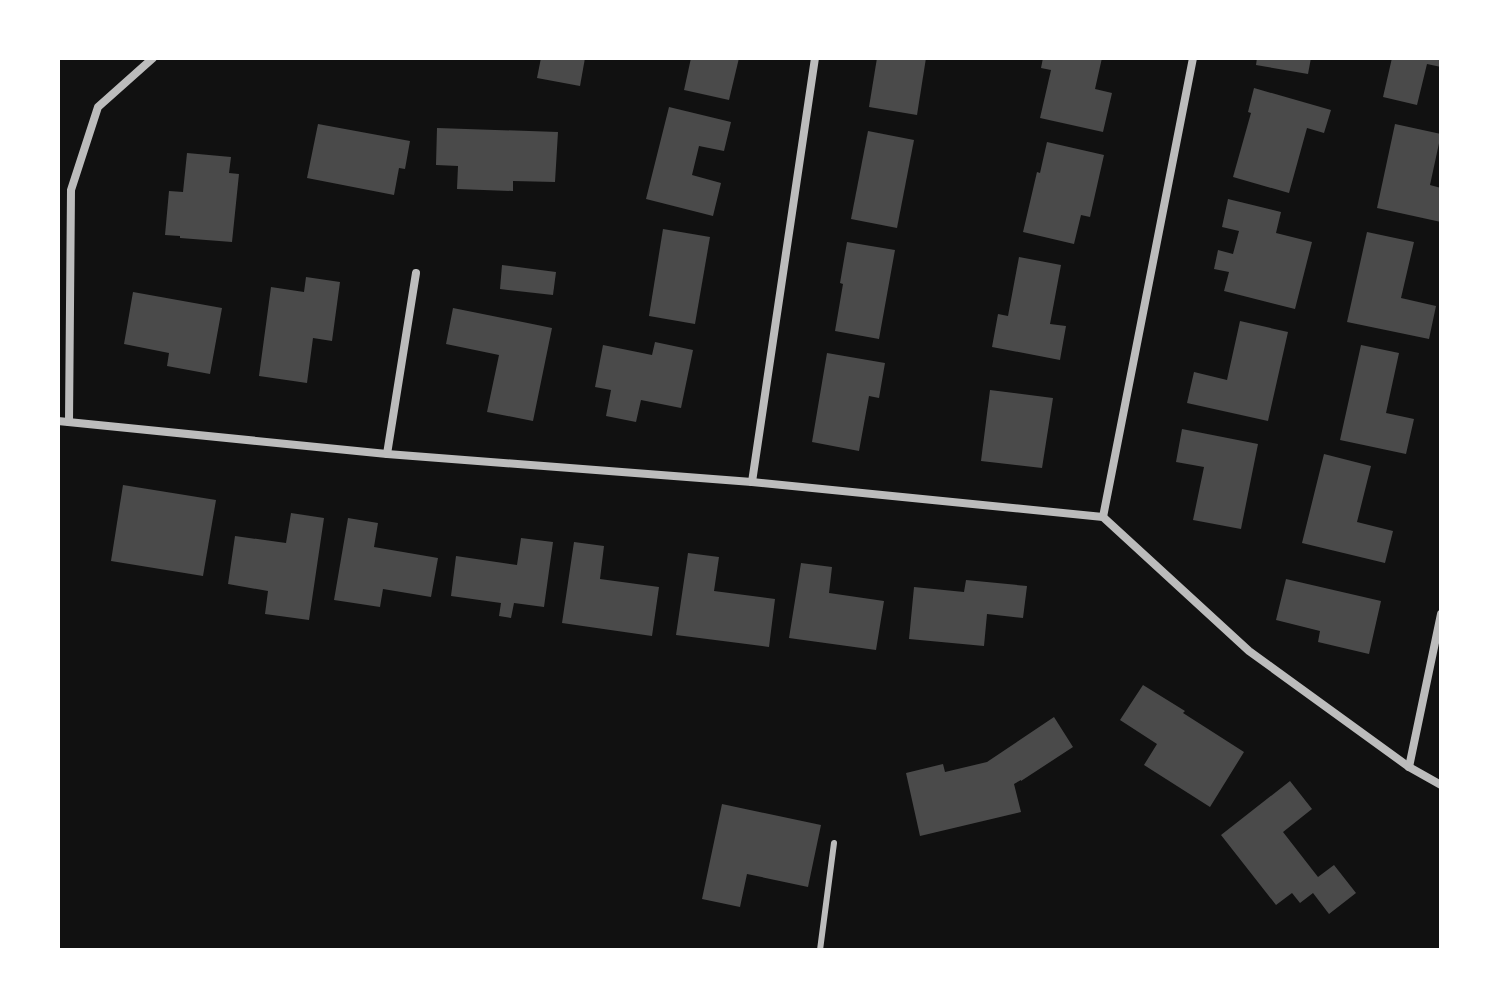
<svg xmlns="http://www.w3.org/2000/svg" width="1499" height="1008" font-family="'PT Sans Narrow',sans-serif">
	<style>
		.building { fill: #4a4a4a }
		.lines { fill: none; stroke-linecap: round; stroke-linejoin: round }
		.service { stroke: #bcbcbc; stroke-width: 6 }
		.minor { stroke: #bcbcbc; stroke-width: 8 }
	</style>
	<rect width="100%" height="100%" fill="#111"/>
	<g class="building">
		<path d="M 541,58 L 585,58 L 580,86 L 537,78 Z"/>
		<path d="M 691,58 L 739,58 L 729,100 L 684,90 Z"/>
		<path d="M 877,58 L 926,58 L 917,115 L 869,107 Z"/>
		<path d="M 1043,58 L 1102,58 L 1095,89 L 1112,93 L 1103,132 L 1040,118 L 1051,70 L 1041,68 Z"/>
		<path d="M 1257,58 L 1311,58 L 1308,74 L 1256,65 Z"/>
		<path d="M 1392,58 L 1441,58 L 1441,67 L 1427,64 L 1417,105 L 1383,97 Z"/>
		<path d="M 1254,88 L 1331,110 L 1324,133 L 1307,128 L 1289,193 L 1233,177 L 1251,113 L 1248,112 Z"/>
		<path d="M 669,107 L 731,122 L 724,151 L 699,146 L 692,175 L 721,183 L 713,216 L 646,199 Z"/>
		<path d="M 318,124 L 410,141 L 405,169 L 399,168 L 394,195 L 307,178 Z"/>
		<path d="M 1395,124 L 1441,134 L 1430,185 L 1441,188 L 1441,222 L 1377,208 Z"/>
		<path d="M 437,128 L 558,132 L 555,182 L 513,181 L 513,191 L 457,189 L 458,166 L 436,165 Z"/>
		<path d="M 868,131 L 914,140 L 897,228 L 851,219 Z"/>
		<path d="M 1047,142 L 1104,155 L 1090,217 L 1081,215 L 1074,244 L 1023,232 L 1037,172 L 1040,173 Z"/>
		<path d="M 187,153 L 231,157 L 229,173 L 239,174 L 232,242 L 180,238 L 180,236 L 165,235 L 169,191 L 183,192 Z"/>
		<path d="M 1228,199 L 1281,212 L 1276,233 L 1312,242 L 1295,309 L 1224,291 L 1229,272 L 1214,269 L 1218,250 L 1233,254 L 1239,231 L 1222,227 Z"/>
		<path d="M 663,229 L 710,237 L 695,324 L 649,316 Z"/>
		<path d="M 1367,232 L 1414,242 L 1401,298 L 1436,306 L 1429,339 L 1347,322 Z"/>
		<path d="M 847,242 L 895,250 L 879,339 L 835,331 L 843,284 L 840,283 Z"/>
		<path d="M 1019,257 L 1061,265 L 1050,324 L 1066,326 L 1060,360 L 992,347 L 998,314 L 1008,316 Z"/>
		<path d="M 502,265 L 556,272 L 553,295 L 500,289 Z"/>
		<path d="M 306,277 L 340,282 L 332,341 L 313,338 L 307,383 L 259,376 L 271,287 L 304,292 Z"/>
		<path d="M 133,292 L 222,308 L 210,374 L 167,366 L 169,353 L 124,344 Z"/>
		<path d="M 453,308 L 552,328 L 533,421 L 487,412 L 499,355 L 446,344 Z"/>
		<path d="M 1240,321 L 1288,332 L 1268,421 L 1187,403 L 1194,372 L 1227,380 Z"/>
		<path d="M 655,342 L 693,350 L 681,408 L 641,400 L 636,422 L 606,416 L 611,390 L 595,387 L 603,345 L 652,355 Z"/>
		<path d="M 1361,345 L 1399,353 L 1386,413 L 1414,419 L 1406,454 L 1340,440 Z"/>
		<path d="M 827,353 L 885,363 L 879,398 L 869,396 L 859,451 L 812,442 Z"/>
		<path d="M 990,390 L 1053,398 L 1042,468 L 981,461 Z"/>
		<path d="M 1182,429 L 1258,444 L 1241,529 L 1193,520 L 1204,467 L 1176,462 Z"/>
		<path d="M 1324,454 L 1371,466 L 1357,522 L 1393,531 L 1385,563 L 1302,543 Z"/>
		<path d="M 123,485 L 216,500 L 203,576 L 111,561 Z"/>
		<path d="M 291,513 L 324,518 L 309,620 L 265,614 L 268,591 L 228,584 L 235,536 L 286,543 Z"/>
		<path d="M 348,518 L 378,523 L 374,547 L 438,558 L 431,597 L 383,589 L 380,607 L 334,600 Z"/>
		<path d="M 521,538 L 553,542 L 544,607 L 514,603 L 511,618 L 499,616 L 501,603 L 451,596 L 456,556 L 517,565 Z"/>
		<path d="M 574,542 L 604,546 L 600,579 L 659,587 L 652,636 L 562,623 Z"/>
		<path d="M 688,553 L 719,557 L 714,591 L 775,599 L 769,647 L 676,635 Z"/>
		<path d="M 801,563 L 832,567 L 829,593 L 884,601 L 876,650 L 789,638 Z"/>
		<path d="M 1286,579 L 1381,601 L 1369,654 L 1318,642 L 1320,631 L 1276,620 Z"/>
		<path d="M 966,580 L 1027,586 L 1023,618 L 987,614 L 984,646 L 909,639 L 914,587 L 964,592 Z"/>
		<path d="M 1143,685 L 1185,711 L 1183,713 L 1244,752 L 1210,807 L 1144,765 L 1157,744 L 1120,720 Z"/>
		<path d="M 1054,717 L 1073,747 L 1021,781 L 1021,780 L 1014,784 L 1021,812 L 920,836 L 906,773 L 943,764 L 945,772 L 987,762 Z"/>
		<path d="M 1290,781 L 1312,809 L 1283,832 L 1318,877 L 1334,865 L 1356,893 L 1329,914 L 1313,893 L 1300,903 L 1292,893 L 1276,905 L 1221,835 Z"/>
		<path d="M 722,804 L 821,825 L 808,887 L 747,874 L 740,907 L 702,899 Z"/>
	</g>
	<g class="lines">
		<path class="service" d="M 820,950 L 834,843"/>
		<g class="minor">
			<path d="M 58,421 L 387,454 L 752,482 L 1103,517 L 1249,651 L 1409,767 L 1441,785"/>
			<path d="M 69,422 L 71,190 L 98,107 L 153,58"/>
			<path d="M 387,454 L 416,273"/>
			<path d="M 752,482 L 815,58"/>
			<path d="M 1103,517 L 1193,58"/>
			<path d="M 1409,767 L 1441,614"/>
		</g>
	</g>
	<rect width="1499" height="1008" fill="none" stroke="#ffffff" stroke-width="120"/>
</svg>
